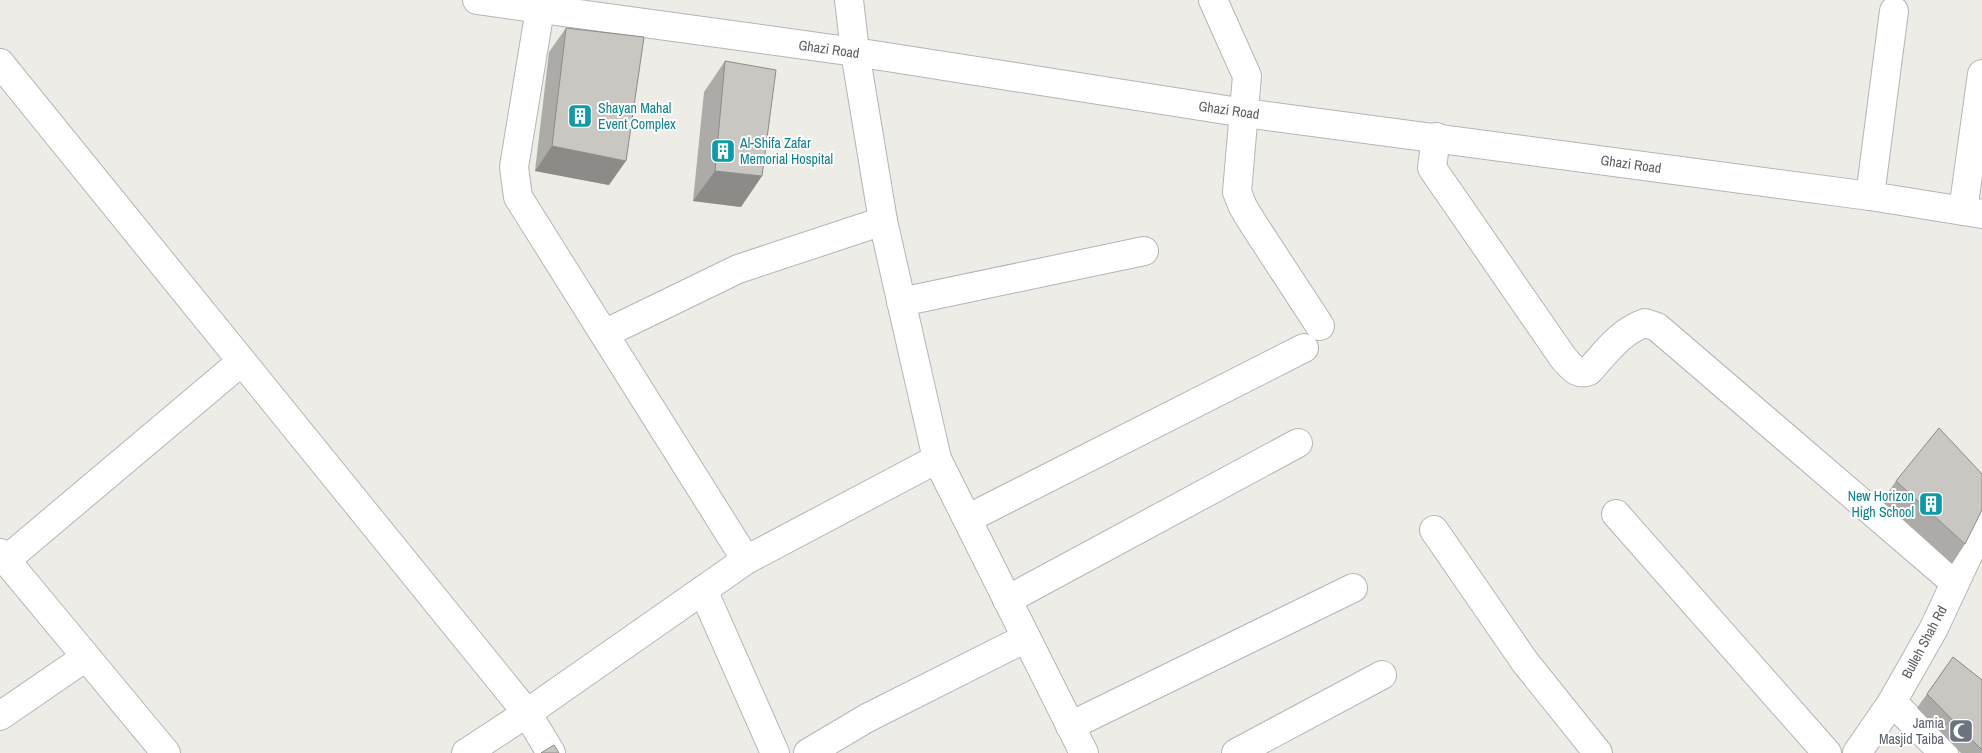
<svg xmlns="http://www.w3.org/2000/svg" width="1982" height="753" font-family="'Archivo Narrow',sans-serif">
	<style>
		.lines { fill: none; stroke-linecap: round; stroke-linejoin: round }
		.minor-casing { stroke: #b3b5b9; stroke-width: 30 }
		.secondary-casing { stroke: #b2b4b8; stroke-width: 30 }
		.minor { stroke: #fff; stroke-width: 28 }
		.secondary { stroke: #fff; stroke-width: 28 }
		.wall { fill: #adaba7 }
		.shaded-wall { fill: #8d8b88 }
		.building { fill: #c9c7c2; stroke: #8d8b88 }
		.labels { text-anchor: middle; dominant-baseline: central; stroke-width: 4; stroke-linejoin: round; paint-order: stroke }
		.street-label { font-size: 14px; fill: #5d6064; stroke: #fff }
		.culture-label { font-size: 14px; fill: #0d838f; stroke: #fff; text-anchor: start }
		.worship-label { font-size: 14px; fill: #5b616d; stroke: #fff; text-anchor: end }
	</style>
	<rect width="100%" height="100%" fill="#eeece6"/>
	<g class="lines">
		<defs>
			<g id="minor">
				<path d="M 849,0 L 855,52 L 883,221 L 937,459 L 1084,753"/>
				<path d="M 1213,0 L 1247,76 L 1237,192 L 1243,207 L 1254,225 L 1320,326"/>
				<path d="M 540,9 L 514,167 L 518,197 L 746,560"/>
				<path d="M 0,63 L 527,713 L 551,753"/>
				<path d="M 1436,137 L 1432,168 L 1564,359 C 1572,367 1577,376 1589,371 C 1606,352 1621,331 1645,323 L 1657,327 L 1954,582"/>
				<path d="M 1870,196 L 1894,11"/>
				<path d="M 1963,211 L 1982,74"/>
				<path d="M 901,302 L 1144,251"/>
				<path d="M 604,334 L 738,269 L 883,221"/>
				<path d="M 1616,514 L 1827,753"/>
				<path d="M 967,519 L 1304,348"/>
				<path d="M 1434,530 L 1525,662 L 1598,753"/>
				<path d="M 0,553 L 166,753"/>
				<path d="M 6,560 L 241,362"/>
				<path d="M 703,590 L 775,753"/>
				<path d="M 1007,600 L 1298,443"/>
				<path d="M 1892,702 L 1944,753"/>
				<path d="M 0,716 L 86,657"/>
				<path d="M 1070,726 L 1353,588"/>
				<path d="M 466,753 L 527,713 L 746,560 L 937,459"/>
				<path d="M 808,753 L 867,718 L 1026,638"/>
				<path d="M 1236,753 L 1382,675"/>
				<path d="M 1857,753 L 1892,702 L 1934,628 L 1982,525"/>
			</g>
			<path id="secondary" d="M 477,0 L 855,52 L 1245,113 L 1870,196 L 1982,214"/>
		</defs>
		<use href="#minor" class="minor-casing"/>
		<use href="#secondary" class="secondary-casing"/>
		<use href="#minor" class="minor"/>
		<use href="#secondary" class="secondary"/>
	</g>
	<g class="wall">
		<path d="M 566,28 L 609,185 L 535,171 L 549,52 Z"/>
		<path d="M 725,61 L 741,207 L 693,201 L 704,92 Z"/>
		<path d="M 1896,481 L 1965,544 L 1952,564 L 1882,501 Z"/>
		<path d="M 1953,657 L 1982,680 L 1982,753 L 1961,753 L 1917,708 Z"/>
	</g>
	<g class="shaded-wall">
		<path d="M 552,146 L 626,161 L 609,185 L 535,171 Z"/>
		<path d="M 715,171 L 762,176 L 741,207 L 693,201 Z"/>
	</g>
	<g class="building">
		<path d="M 566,28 L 644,37 L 626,161 L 552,146 Z"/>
		<path d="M 725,61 L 776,70 L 762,176 L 715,171 Z"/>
		<path d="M 1939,428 L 1982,474 L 1982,510 L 1965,544 L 1896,481 Z"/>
		<path d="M 1953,657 L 1982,680 L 1982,750 L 1927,694 Z"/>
		<path d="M 554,745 L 559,753 L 541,753 Z"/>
	</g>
	<defs>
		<symbol id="building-square" viewBox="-11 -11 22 22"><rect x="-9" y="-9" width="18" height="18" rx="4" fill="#0f9aa8" stroke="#fff"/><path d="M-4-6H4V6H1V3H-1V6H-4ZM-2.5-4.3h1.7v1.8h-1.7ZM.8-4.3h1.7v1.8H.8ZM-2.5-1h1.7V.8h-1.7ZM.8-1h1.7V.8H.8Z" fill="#fff"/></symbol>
		<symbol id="mosque-square" viewBox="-11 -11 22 22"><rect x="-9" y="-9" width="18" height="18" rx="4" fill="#6b7280" stroke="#fff"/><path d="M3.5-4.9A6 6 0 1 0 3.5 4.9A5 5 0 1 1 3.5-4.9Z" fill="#fff"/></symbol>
	</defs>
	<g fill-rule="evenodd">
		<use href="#building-square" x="566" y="102" width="28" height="28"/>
		<use href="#building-square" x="709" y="137" width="28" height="28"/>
		<use href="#building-square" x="1917" y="490" width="28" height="28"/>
		<use href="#mosque-square" x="1947" y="717" width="28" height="28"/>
	</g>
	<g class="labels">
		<g class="street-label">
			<text transform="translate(829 49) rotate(8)">Ghazi Road</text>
			<text transform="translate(1229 110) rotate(8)">Ghazi Road</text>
			<text transform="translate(1631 164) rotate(8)">Ghazi Road</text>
			<text transform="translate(1924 642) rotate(-62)">Bulleh Shah Rd</text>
		</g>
		<g class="culture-label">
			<text x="598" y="108">Shayan Mahal<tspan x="598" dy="16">Event Complex</tspan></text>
			<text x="740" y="143">Al-Shifa Zafar<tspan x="740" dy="16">Memorial Hospital</tspan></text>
			<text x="1914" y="496" text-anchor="end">New Horizon<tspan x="1914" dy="16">High School</tspan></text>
		</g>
		<g class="worship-label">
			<text x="1944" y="723">Jamia<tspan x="1944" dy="16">Masjid Taiba</tspan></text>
		</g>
	</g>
</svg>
